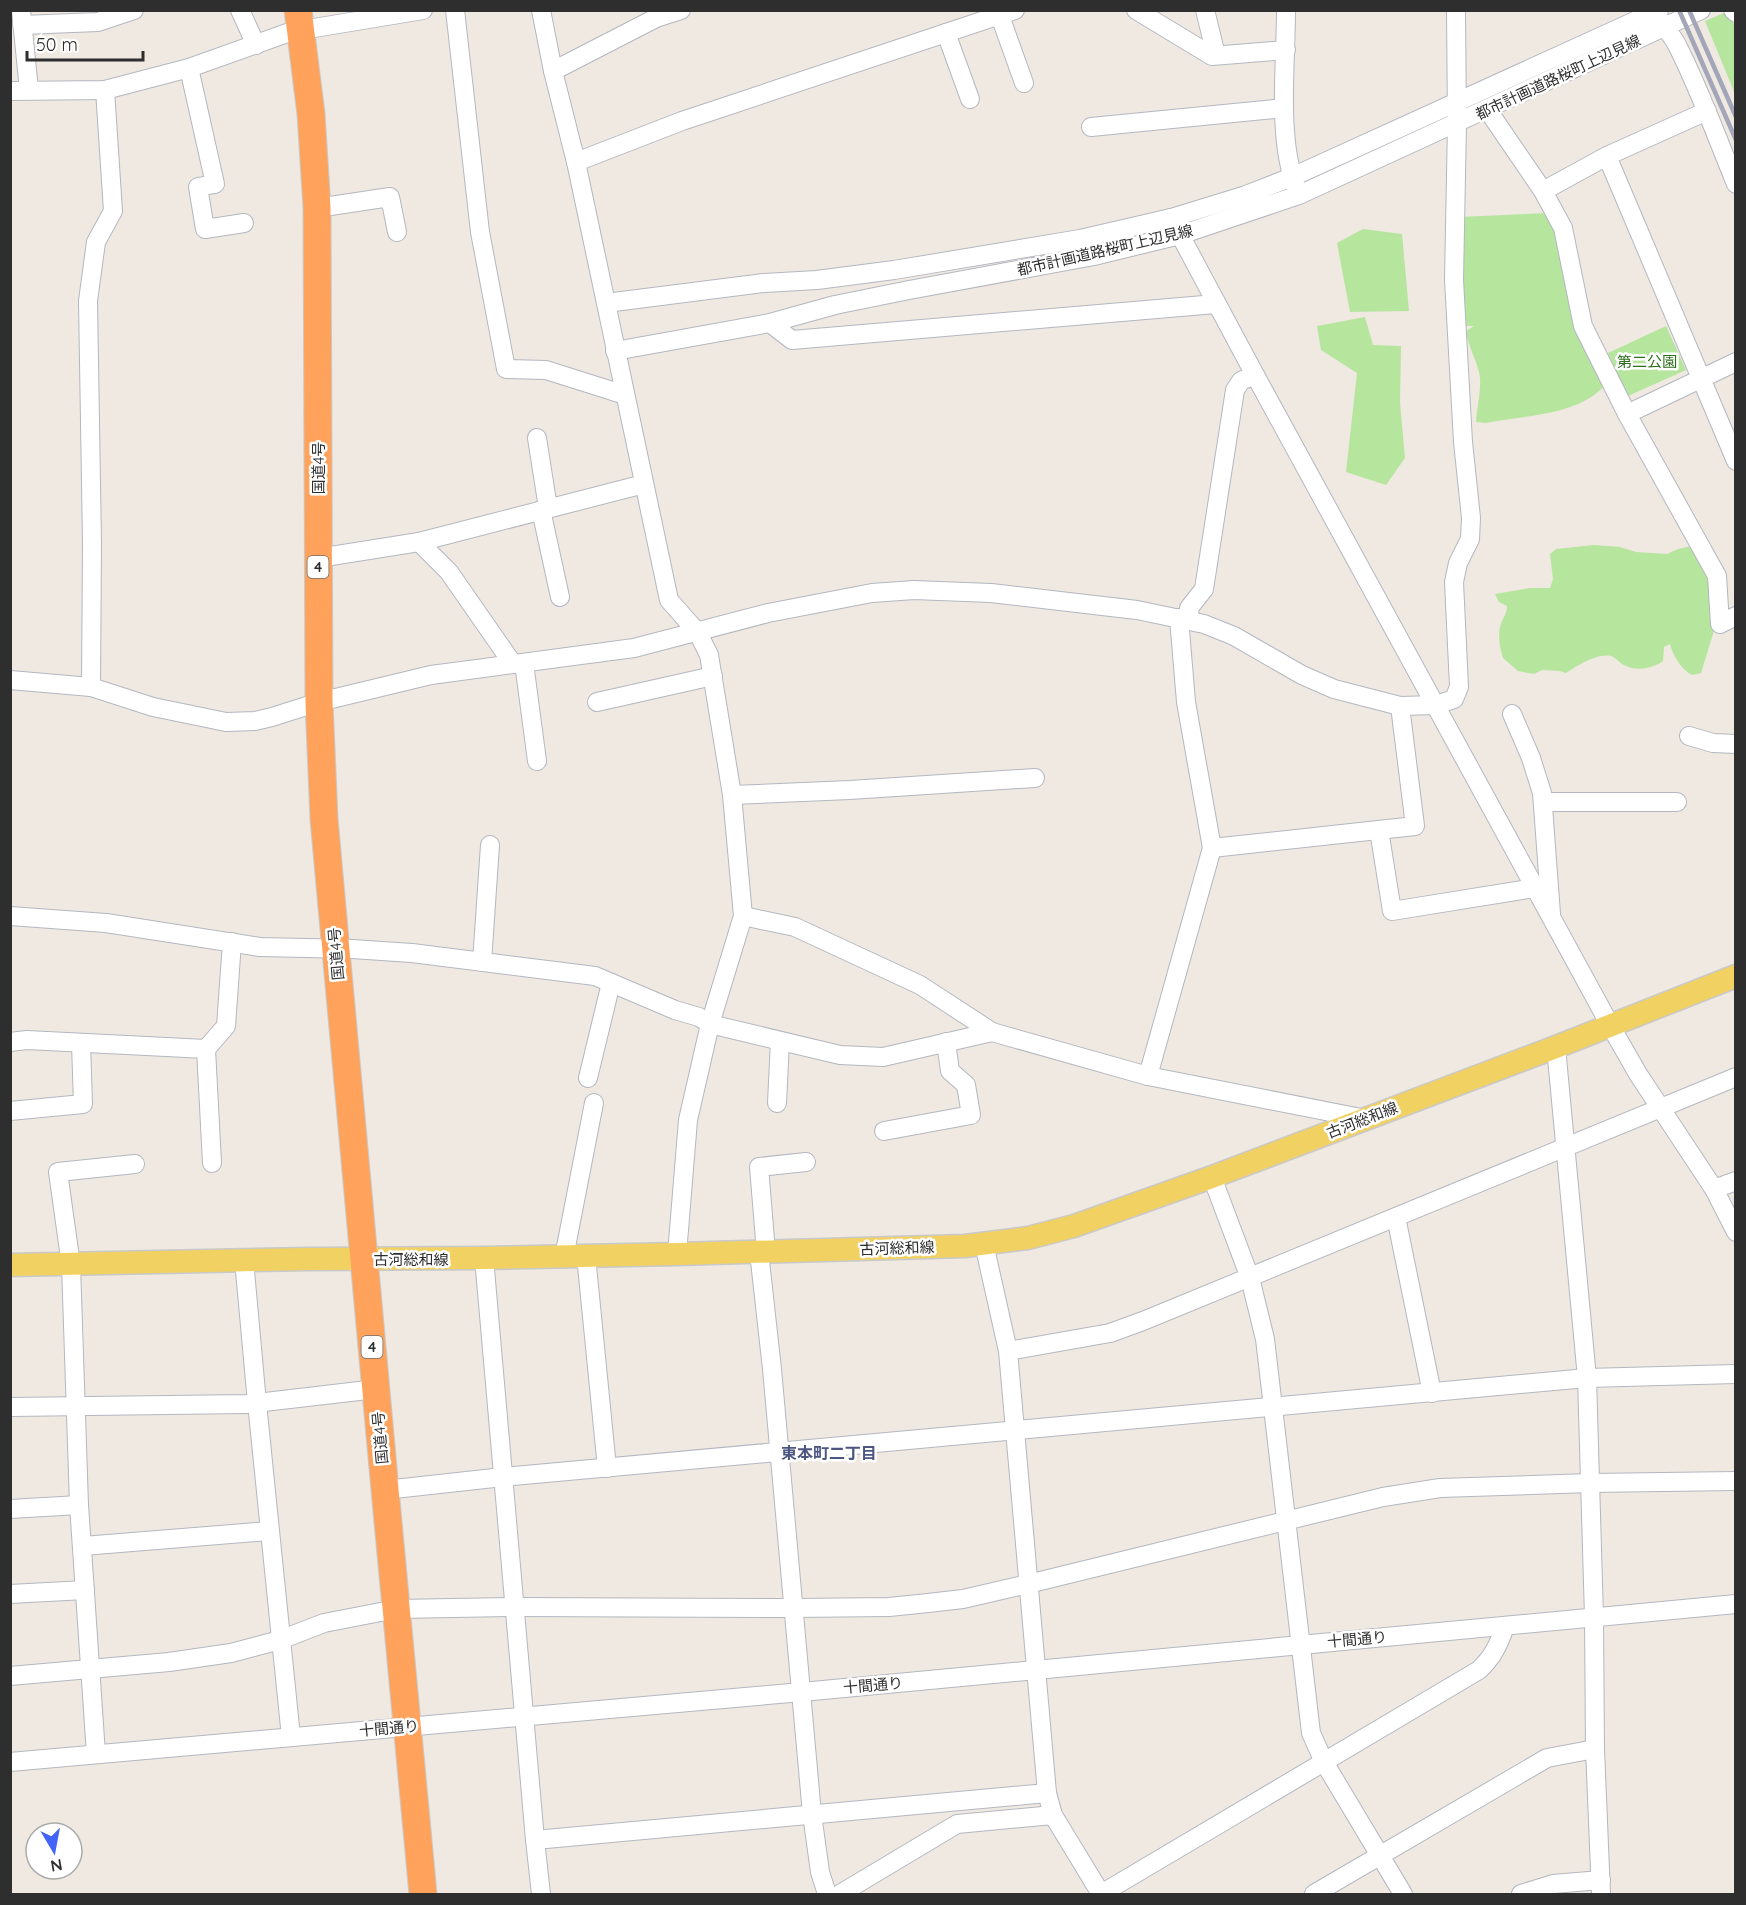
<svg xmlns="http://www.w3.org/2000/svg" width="1746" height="1905" font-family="Quicksand,'Noto Sans JP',sans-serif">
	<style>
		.green { fill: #b6e59e }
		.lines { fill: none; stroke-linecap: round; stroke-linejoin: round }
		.minor-casing { stroke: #b4b7c1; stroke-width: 20 }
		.major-casing { stroke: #c9c9c9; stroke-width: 25 }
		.highway-casing { stroke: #c9c9c9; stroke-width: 29 }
		.minor { stroke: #fff; stroke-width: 18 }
		.major { stroke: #f2d163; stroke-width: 22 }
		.highway { stroke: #ffa35c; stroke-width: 27 }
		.rail { stroke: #a3a6b8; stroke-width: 4.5 }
		.labels { text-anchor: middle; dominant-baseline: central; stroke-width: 5; stroke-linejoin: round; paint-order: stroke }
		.shield { fill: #fff; stroke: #6d6d6d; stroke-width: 1.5 }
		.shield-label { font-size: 14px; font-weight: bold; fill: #2e2e2e }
		.street-label { font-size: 15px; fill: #2e2e2e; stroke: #fff }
		.park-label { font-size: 15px; fill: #2c6e1b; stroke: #fff }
		.neighbourhood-label { font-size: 16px; font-weight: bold; fill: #4d5680; stroke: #fff }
	</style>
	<rect width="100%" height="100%" fill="#efe9e1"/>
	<g class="green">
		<path d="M 1729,11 L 1735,27 L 1735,94 L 1705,21 Z"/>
		<path d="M 1549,213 L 1559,232 L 1577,322 L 1573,322 L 1575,329 L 1606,384 C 1579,416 1525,415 1486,423 L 1476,422 C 1477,408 1481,391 1480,378 C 1478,361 1468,348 1466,331 L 1474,326 L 1465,326 L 1459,217 Z"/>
		<path d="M 1363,229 L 1402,234 L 1409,311 L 1350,312 L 1337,243 Z"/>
		<path d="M 1365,317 L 1373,345 L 1401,346 L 1400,403 L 1405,458 L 1386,485 L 1346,472 L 1357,373 L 1321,350 L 1317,326 Z"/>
		<path d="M 1666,326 L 1686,370 L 1628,396 L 1608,353 Z"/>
		<path d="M 1594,545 L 1620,547 L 1636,552 L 1667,554 L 1678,549 L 1692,546 L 1710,573 L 1716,624 L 1701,673 L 1692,675 C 1681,669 1673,656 1670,644 L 1664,647 L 1663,661 C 1652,669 1634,672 1622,664 C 1619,662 1615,657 1611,656 C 1597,653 1577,666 1566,673 L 1560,671 L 1542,670 L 1534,674 L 1518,671 L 1503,658 C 1500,647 1497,635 1501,624 C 1503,617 1507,614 1507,606 L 1499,602 L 1495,594 L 1530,588 L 1550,588 L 1553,579 L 1550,554 L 1556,549 Z"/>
	</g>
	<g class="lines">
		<defs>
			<g id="minor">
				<path d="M 21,10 L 29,90"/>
				<path d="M 240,10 L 256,45"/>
				<path d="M 455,10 L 480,232 L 506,369 L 546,370 L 625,395"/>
				<path d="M 541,10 L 553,71 L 576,162 L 669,600 L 698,633 L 709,655 L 732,795 L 743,916 L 710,1024 L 688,1120 L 677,1254"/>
				<path d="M 1136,10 L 1212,56 L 1286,50"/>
				<path d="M 1205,10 L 1216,55"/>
				<path d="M 1286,10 C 1286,64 1277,138 1296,187"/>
				<path d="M 1733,10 L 1736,13"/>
				<path d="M 1000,16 L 1024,83"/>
				<path d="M 1659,18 C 1664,28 1672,35 1677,45 C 1700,90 1717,138 1736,184"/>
				<path d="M 22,25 L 98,22 L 134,10"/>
				<path d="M 946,33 L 970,99"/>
				<path d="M 189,68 L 215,184 L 198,187 L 205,229 L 244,223"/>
				<path d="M 553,71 L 656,18 L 681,10"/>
				<path d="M 10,91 L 105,90 L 189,68 L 290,32 L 423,10"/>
				<path d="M 1487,109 L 1543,191 L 1563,228 L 1583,326 L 1627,414 L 1717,576 L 1720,624 L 1736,616"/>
				<path d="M 1091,127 L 1284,108"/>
				<path d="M 1607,156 L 1736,461"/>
				<path d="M 576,162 L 682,121 L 1015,10"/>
				<path d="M 1543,191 L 1607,156 L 1707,111"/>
				<path d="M 317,208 L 390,197 L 397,232"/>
				<path d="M 1171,218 L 1255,375 L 1610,1025 L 1638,1074 L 1714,1189 L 1736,1232"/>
				<path d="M 606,303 L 764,283 L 817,280 L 894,270 L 1080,239 L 1171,218 L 1246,195 L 1292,177 L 1659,10"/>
				<path d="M 770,323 L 792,340 L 1216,304"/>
				<path d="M 615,351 L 770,323 L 835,305 L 909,290 L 1094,256 L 1180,235 L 1299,195 L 1701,10"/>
				<path d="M 1627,414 L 1736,362"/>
				<path d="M 537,438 L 548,508"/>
				<path d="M 541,510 L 560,597"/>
				<path d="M 419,542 L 449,572 L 513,664"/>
				<path d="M 318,556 L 331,556 L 419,542 L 644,484"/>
				<path d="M 1190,621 L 1189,608 L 1204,589 L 1235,390 L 1241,381 L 1255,375"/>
				<path d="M 524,663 L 537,761"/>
				<path d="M 10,680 L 91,687 L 153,707 L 226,722 L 255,721 L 272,717 L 319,702 L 431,675 L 634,648 L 768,613 L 872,593 L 914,590 L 991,593 L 1137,610 L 1204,624 L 1234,636 L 1302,675 L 1334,689 L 1400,706 L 1436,705 L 1454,699 L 1459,687 L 1454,582 L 1458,563 L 1470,539 L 1471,518 L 1463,442 L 1454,280 L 1457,123 L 1456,10"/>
				<path d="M 91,687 L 92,543 L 88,301 L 96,242 L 113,211 L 105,90"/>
				<path d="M 597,702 L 713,676"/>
				<path d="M 1512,714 L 1531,758 L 1542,793 L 1551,914"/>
				<path d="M 1689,736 L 1713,743 L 1736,744"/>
				<path d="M 732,795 L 850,790 L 1035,778"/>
				<path d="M 1543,802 L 1677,802"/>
				<path d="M 1379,830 L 1392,911 L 1534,888"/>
				<path d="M 1212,848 L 1415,826 L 1400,706"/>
				<path d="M 10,916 L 106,923 L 260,947 L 352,949 L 412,953 L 595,976 L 675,1010 L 699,1017 L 710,1024 L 840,1055 L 883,1057 L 992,1032"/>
				<path d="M 743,916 L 795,927 L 920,985 L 992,1032 L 1148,1076 L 1366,1119"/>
				<path d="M 482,962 L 490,845"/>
				<path d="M 10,1042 L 27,1040 L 206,1049 L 226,1026 L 232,942"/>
				<path d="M 1556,1047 L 1587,1378 L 1594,1617 L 1595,1749 L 1601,1894"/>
				<path d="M 206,1049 L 212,1163"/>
				<path d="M 1148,1076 L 1212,848 L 1186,702 L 1179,618"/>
				<path d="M 588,1078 L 611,983"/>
				<path d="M 777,1103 L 780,1041"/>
				<path d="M 10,1111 L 83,1104 L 81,1043"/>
				<path d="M 884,1131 L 971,1115 L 966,1085 L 950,1071 L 946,1042"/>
				<path d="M 1212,1177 L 1250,1278 L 1265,1339 L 1311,1733 L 1324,1762 L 1403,1894"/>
				<path d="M 1714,1189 L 1736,1181"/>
				<path d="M 1396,1217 L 1432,1393"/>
				<path d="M 984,1244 L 1008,1351 L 1047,1793 L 1053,1815 L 1101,1894"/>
				<path d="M 759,1252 L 772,1369 L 812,1814 L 820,1872 L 827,1894"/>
				<path d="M 766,1252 L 759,1167 L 806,1162"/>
				<path d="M 586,1256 L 607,1468"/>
				<path d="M 564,1257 L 594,1103"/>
				<path d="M 484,1258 L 535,1840 L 541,1894"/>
				<path d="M 244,1260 L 257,1403 L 291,1737"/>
				<path d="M 1008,1351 L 1110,1333 L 1143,1321 L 1736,1077"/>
				<path d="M 10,1407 L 248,1404 L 376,1389"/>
				<path d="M 385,1490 L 503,1477 L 1587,1378 L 1736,1374"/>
				<path d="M 10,1509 L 79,1505"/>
				<path d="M 83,1546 L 269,1531"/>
				<path d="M 10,1594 L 85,1590"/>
				<path d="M 10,1676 L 169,1662 L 231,1653 L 280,1640 L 324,1623 L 396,1609 L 514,1607 L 794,1608 L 889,1607 L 928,1603 L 963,1599 L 1028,1584 L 1383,1497 L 1440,1488 L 1590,1483 L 1736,1481"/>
				<path d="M 96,1754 L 79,1505 L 71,1265 L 58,1172 L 135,1164"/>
				<path d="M 10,1762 L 802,1692 L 1736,1604"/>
				<path d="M 535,1840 L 1047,1793"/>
				<path d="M 840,1894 L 957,1824 L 1053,1815"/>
				<path d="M 1101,1894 L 1479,1670 C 1493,1657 1499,1644 1505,1626"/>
				<path d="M 1314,1894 L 1547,1758 L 1595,1749"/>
				<path d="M 1521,1894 L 1553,1884 L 1601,1880"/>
			</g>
			<path id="major" d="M 10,1265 L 309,1259 L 484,1258 L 677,1254 L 965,1246 L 1028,1238 L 1074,1226 L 1212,1177 L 1556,1047 L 1736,976"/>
			<path id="highway" d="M 298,10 L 311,114 L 317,208 L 319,702 L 324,819 L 385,1490 L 423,1894"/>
		</defs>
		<use href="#minor" class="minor-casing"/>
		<use href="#major" class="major-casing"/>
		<use href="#highway" class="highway-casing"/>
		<use href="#minor" class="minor"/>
		<use href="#major" class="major"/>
		<use href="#highway" class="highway"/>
		<g class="rail">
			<path d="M 1679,10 L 1736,140"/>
			<path d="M 1689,10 L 1736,117"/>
		</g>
	</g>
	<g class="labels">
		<g class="shield">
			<rect x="307.5" y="556" width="21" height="22" rx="4.5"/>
			<rect x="361.5" y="1336" width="21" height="22" rx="4.5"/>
		</g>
		<g class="shield-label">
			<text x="318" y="567">4</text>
			<text x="372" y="1347">4</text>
		</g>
		<g class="street-label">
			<text transform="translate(1558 77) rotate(-25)">都市計画道路桜町上辺見線</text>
			<text transform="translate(1105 250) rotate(-13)">都市計画道路桜町上辺見線</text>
			<text transform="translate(318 468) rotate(-90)">国道4号</text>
			<text transform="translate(336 954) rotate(-95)">国道4号</text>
			<text transform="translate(1362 1120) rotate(-21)">古河総和線</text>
			<text transform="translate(897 1248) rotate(-2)">古河総和線</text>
			<text x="411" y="1259">古河総和線</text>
			<text transform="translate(380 1438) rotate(-95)">国道4号</text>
			<text transform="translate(1357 1639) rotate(-5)">十間通り</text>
			<text transform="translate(873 1685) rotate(-5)">十間通り</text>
			<text transform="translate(389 1728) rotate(-5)">十間通り</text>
		</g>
		<g class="park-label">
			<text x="1647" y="361">第二公園</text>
		</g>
		<g class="neighbourhood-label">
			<text x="829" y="1453">東本町二丁目</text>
		</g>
	</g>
	<rect width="1746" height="1905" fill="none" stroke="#2e2e2e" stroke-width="24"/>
	<g transform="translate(54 1851) rotate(170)"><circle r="28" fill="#ffffff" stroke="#ababab" stroke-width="1.5"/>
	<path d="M0-4.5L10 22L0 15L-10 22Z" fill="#4264fb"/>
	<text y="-9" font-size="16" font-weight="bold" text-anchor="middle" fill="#2e2e2e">N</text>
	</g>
	<path d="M27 51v9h116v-9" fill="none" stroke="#2e2e2e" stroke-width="3"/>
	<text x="36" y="51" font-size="18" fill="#2e2e2e" stroke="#ffffff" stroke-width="4.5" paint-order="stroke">50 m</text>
</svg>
